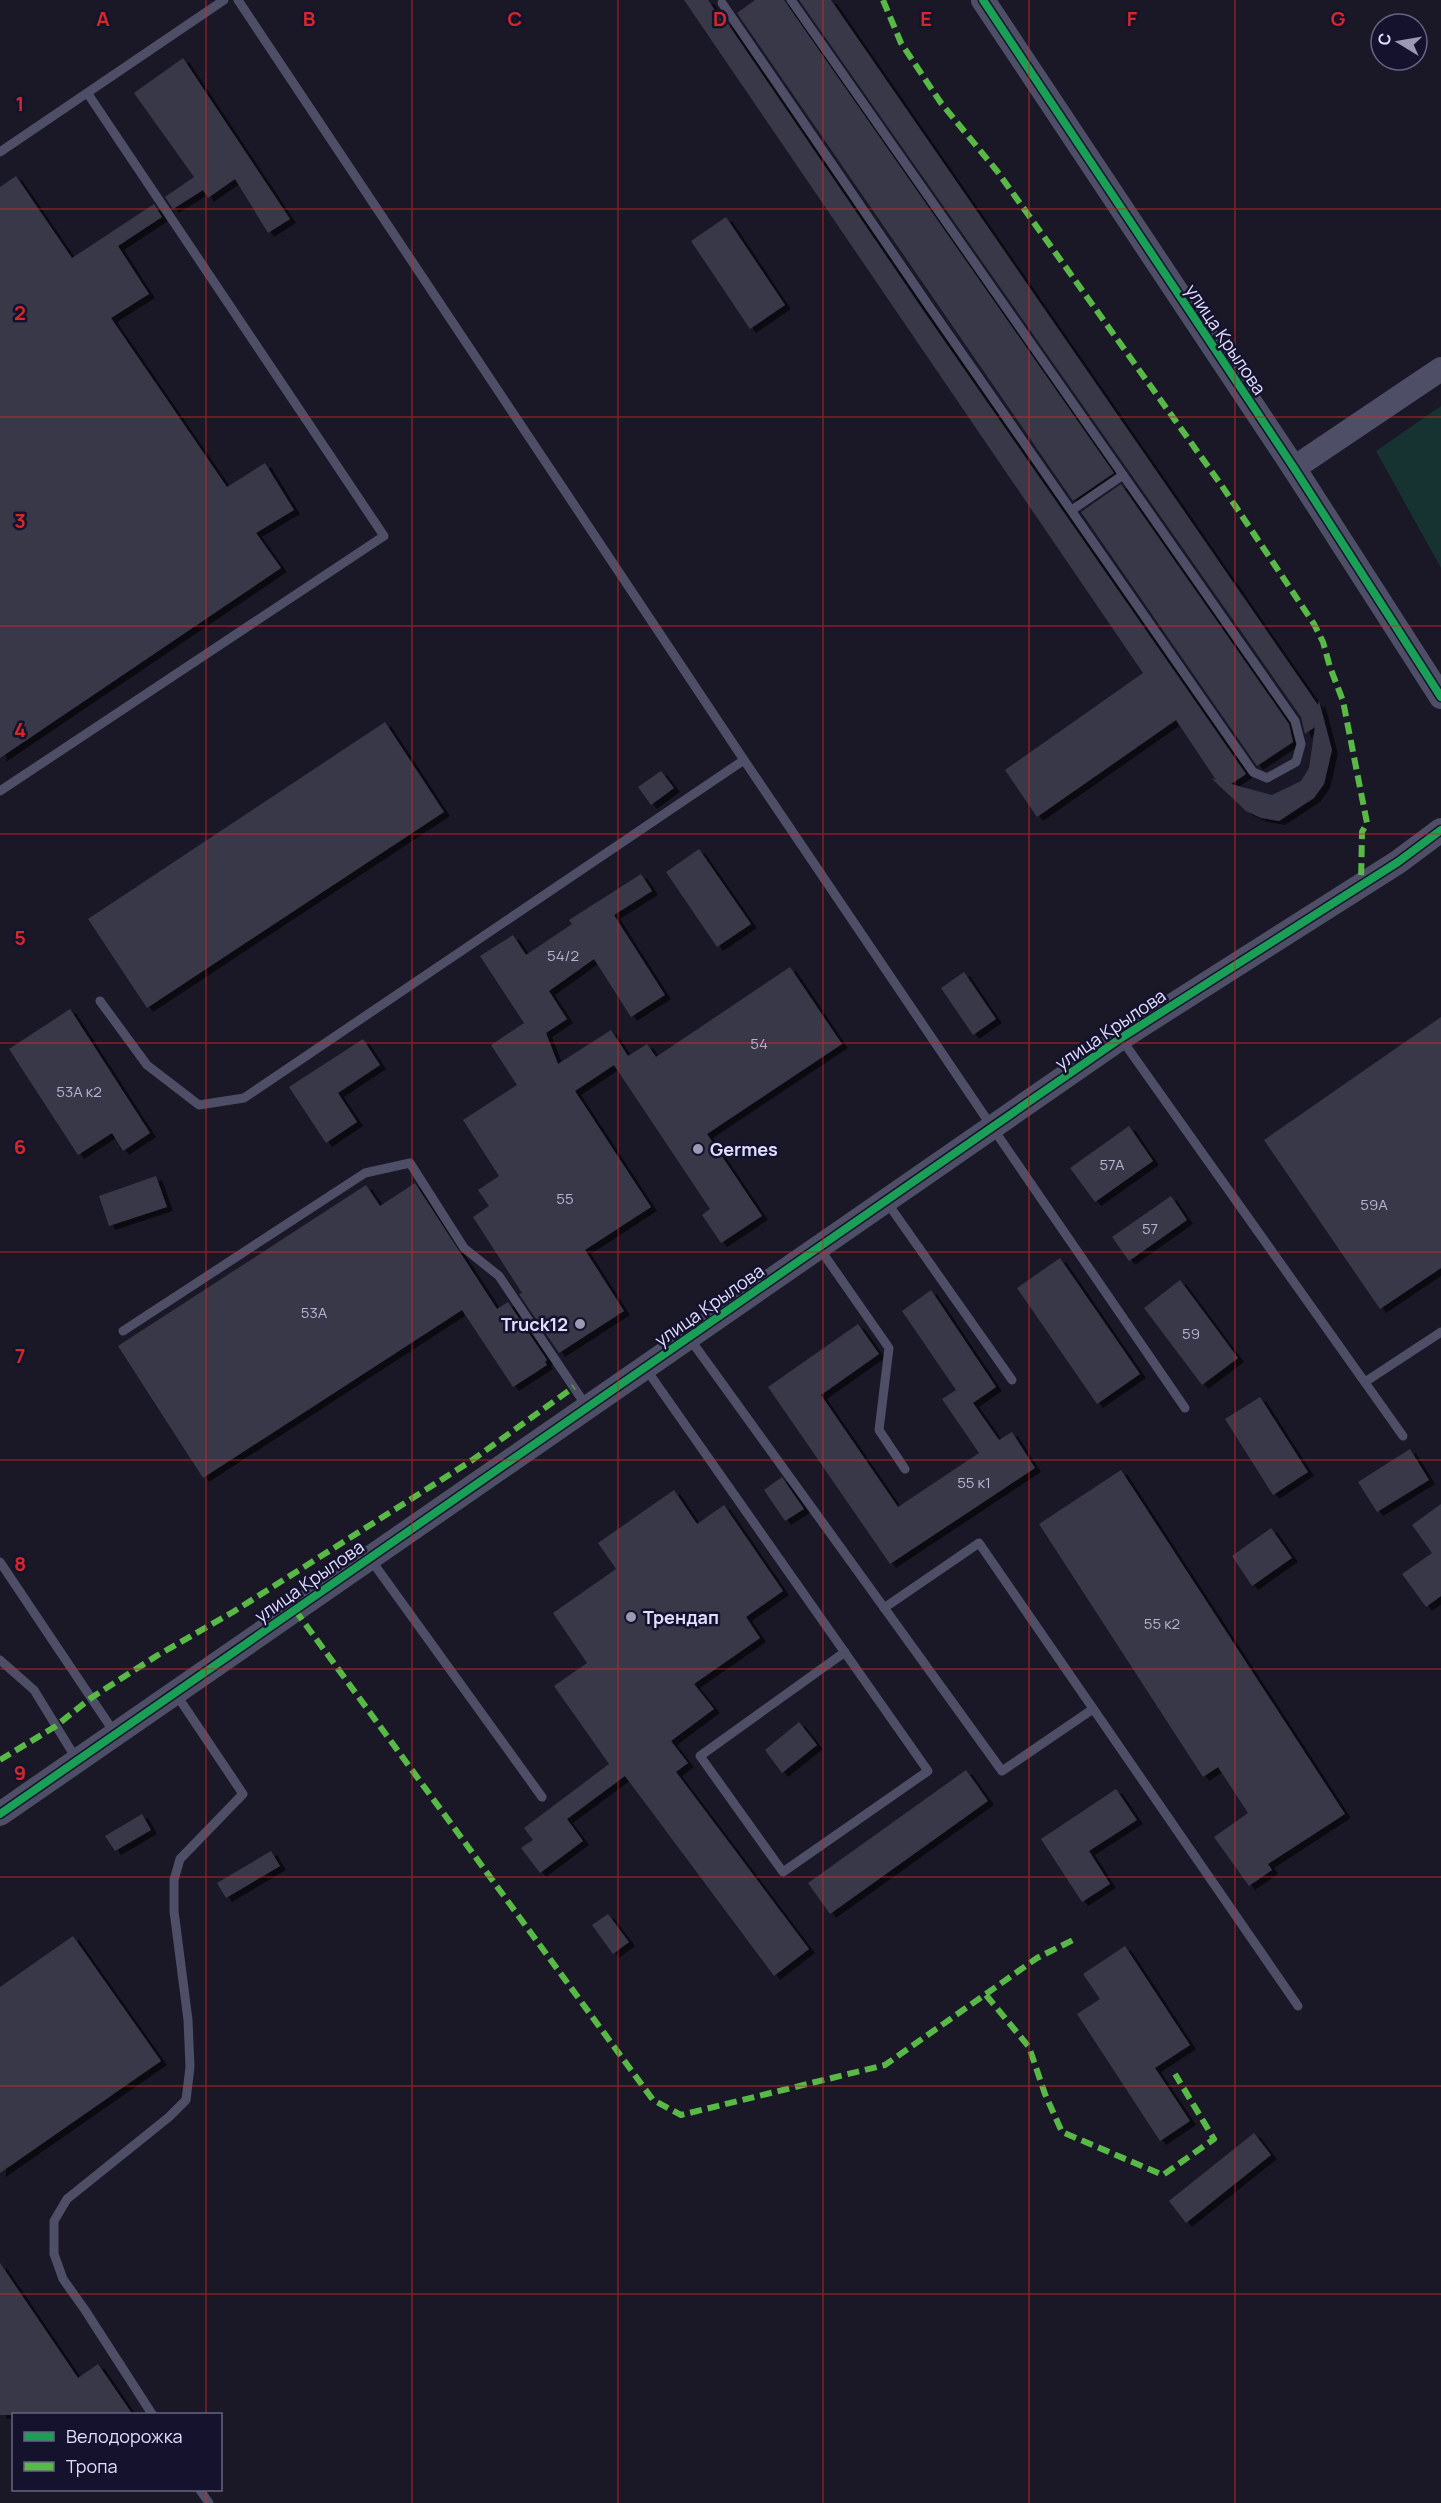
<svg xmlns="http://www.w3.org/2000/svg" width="1441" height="2503" font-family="Manrope,sans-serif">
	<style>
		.green { fill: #163332 }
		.building { fill: #393748; filter: url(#shadow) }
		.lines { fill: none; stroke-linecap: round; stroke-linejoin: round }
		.service { stroke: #4e4e67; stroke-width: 9 }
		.tertiary { stroke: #4e4e67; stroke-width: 24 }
		.quiet { stroke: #58b947; stroke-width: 6; stroke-dasharray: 12 6; stroke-linecap: butt }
		.cycleway-casing { stroke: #15122d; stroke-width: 11 }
		.cycleway { stroke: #1a9f57; stroke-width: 8 }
		.grid { fill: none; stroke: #d62828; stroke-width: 1.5; stroke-opacity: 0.55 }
		.poi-dot { fill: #9b99b3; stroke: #15122d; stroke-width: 2 }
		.labels { text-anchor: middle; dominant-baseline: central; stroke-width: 5; stroke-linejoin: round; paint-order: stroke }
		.number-label { font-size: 15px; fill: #b6b4d1 }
		.street-label { font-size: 18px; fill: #e0deff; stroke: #15122d }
		.poi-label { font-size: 18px; font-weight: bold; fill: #e0deff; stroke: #15122d; text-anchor: start }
		.grid-label { font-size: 20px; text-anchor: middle; font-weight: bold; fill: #d62828; stroke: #15122d; stroke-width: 5; stroke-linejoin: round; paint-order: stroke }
	</style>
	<defs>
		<filter id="shadow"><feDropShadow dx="6" dy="4" stdDeviation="0" flood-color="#0009"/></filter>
	</defs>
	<rect width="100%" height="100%" fill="#1a1827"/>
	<path class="green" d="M 1441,406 L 1441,568 L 1376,451 Z"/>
	<g class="building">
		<path d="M 684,0 L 708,0 L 723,22 L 726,21 L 923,310 L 1246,774 L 1231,784 L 1272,795 L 1301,781 L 1309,768 L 1315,727 L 1305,734 L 1301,717 L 799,0 L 831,0 L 1318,705 L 1319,701 L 1332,750 L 1324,784 L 1314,798 L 1279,821 L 1261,818 L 1246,811 L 1211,778 L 1216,780 L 1176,720 L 1037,817 L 1005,770 L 1143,673 Z"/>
		<path d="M 755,0 L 784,0 L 1114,473 L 1073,501 L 737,13 Z"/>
		<path d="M 183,58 L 290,219 L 268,233 L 235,179 L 208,198 L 203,190 L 173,209 L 165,197 L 194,177 L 134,93 Z"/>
		<path d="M 16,176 L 72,258 L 154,204 L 162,217 L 118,246 L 149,294 L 111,318 L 227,487 L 265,463 L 294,510 L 256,533 L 281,568 L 0,758 L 0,187 Z"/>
		<path d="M 726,217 L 785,305 L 750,329 L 691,241 Z"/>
		<path d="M 1121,484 L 1289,724 L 1293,742 L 1257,766 L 1081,512 Z"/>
		<path d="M 385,722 L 444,812 L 147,1008 L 88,919 Z"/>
		<path d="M 661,771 L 674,788 L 651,805 L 638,787 Z"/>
		<path d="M 699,849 L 751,924 L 717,947 L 666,872 Z"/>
		<path d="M 641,874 L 652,891 L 614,915 L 665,995 L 631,1017 L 594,959 L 549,991 L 567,1019 L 546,1033 L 558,1064 L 611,1030 L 628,1056 L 647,1044 L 656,1057 L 790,967 L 842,1044 L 707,1134 L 762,1216 L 721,1243 L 702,1215 L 710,1209 L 614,1065 L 575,1091 L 651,1207 L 585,1250 L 624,1311 L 559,1353 L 519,1294 L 522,1293 L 473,1217 L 489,1206 L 478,1190 L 499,1176 L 463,1120 L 517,1085 L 491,1045 L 524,1023 L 480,956 L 513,935 L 526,955 L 572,924 L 569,920 Z"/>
		<path d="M 964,972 L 996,1019 L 973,1035 L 941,988 Z"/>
		<path d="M 70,1009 L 150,1133 L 123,1151 L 112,1133 L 78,1155 L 9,1049 Z"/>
		<path d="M 1441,1017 L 1441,1268 L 1380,1309 L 1264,1140 Z"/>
		<path d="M 363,1039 L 380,1065 L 338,1093 L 357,1122 L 326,1143 L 289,1087 Z"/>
		<path d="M 1129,1126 L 1153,1161 L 1095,1202 L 1070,1168 Z"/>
		<path d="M 156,1176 L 167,1207 L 109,1226 L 99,1196 Z"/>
		<path d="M 415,1183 L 497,1309 L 508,1302 L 547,1360 L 545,1362 L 547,1365 L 513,1387 L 462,1310 L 203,1478 L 118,1346 L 366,1185 L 380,1206 Z"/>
		<path d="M 1171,1196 L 1187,1220 L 1129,1261 L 1112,1237 Z"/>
		<path d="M 1060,1258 L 1140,1374 L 1097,1404 L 1017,1288 Z"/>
		<path d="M 1180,1280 L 1238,1358 L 1202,1385 L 1144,1308 Z"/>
		<path d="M 931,1290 L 996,1387 L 973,1403 L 999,1440 L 1012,1432 L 1035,1468 L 890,1564 L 768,1387 L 858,1324 L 879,1354 L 821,1395 L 898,1507 L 979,1453 L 942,1399 L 956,1390 L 902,1311 Z"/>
		<path d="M 1260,1397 L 1308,1472 L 1273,1495 L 1225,1419 Z"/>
		<path d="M 1410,1449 L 1429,1480 L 1377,1512 L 1358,1482 Z"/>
		<path d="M 1121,1470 L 1345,1814 L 1268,1864 L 1272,1870 L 1249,1886 L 1214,1837 L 1248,1813 L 1218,1767 L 1203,1777 L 1039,1524 Z"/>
		<path d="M 782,1477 L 804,1509 L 785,1521 L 764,1490 Z"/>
		<path d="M 674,1490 L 697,1524 L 724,1505 L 783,1591 L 746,1617 L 760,1638 L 694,1684 L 714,1709 L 671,1741 L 688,1763 L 676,1772 L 809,1949 L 774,1976 L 625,1776 L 567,1819 L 583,1841 L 540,1873 L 521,1848 L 533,1840 L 524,1828 L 609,1764 L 554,1686 L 587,1663 L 553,1613 L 616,1569 L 598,1543 Z"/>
		<path d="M 1441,1504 L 1441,1596 L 1426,1607 L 1402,1574 L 1432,1553 L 1412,1525 Z"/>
		<path d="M 1271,1528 L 1292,1558 L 1252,1586 L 1232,1556 Z"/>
		<path d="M 799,1722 L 817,1745 L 782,1773 L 765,1750 Z"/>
		<path d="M 966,1770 L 988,1801 L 830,1914 L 808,1883 Z"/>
		<path d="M 1116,1789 L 1137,1820 L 1089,1851 L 1110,1884 L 1082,1902 L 1041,1839 Z"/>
		<path d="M 142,1814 L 151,1830 L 115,1851 L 105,1836 Z"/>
		<path d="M 271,1851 L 280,1866 L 226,1898 L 217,1883 Z"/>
		<path d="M 608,1914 L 629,1942 L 613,1954 L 592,1925 Z"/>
		<path d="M 73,1936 L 161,2061 L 0,2173 L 0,1987 Z"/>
		<path d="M 1125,1946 L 1190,2045 L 1155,2068 L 1190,2121 L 1160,2141 L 1077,2014 L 1100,1999 L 1083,1974 Z"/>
		<path d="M 1254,2133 L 1271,2155 L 1186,2223 L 1169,2201 Z"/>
		<path d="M 0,2263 L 78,2378 L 98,2364 L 133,2415 L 0,2415 Z"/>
	</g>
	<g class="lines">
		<g class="service">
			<path d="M 238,0 L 744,760"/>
			<path d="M 722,3 L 929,306 L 1253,772 L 1267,778 L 1296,762 L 1301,744 L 1295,721 L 791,0"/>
			<path d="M 0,152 L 224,0"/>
			<path d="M 1072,510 L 1123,475"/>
			<path d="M 0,791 L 384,536 L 88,94"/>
			<path d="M 100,1001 L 147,1065 L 199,1105 L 244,1098 L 744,760 L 992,1127 L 1185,1408"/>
			<path d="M 1122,1040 L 1403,1436"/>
			<path d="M 886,1201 L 1012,1380"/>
			<path d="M 820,1249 L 889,1348 L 879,1430 L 905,1469"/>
			<path d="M 123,1331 L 365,1173 L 410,1163 L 464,1248 L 499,1276 L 587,1407"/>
			<path d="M 690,1339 L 1002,1771 L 1093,1709"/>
			<path d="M 646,1369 L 928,1771 L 783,1872 L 700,1756 L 845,1652"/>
			<path d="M 1365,1382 L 1441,1332"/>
			<path d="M 371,1560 L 542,1797"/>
			<path d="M 0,1562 L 114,1732"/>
			<path d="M 884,1608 L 979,1543 L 1298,2006"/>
			<path d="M 0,1660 L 34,1690 L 77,1760"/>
			<path d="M 152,2414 L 85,2310 L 63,2279 L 54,2254 L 54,2221 L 67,2199 L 169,2117 L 186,2100 L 190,2067 L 188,2020 L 174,1911 L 174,1880 L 180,1859 L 243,1794 L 176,1694"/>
			<path d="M 200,2490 L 209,2503"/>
		</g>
		<g class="tertiary">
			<path d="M 983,0 L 1294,468 L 1441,697"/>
			<path d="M 1294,468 L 1441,369"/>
			<path d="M 0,1814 L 1121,1038 L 1398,862 L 1441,830"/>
		</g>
		<g class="quiet">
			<path d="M 883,0 L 901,43 L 941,103 L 997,171 L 1222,486 L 1314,624 L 1323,642 L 1330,667 L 1343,701 L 1367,823 L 1362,832 L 1361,885"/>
			<path d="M 295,1610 L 653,2100 L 681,2115 L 885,2065 L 1037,1958 L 1075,1939"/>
			<path d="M 0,1760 L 56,1726 L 91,1698 L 158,1655 L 233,1612 L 471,1461 L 574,1387"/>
			<path d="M 986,1995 L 1029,2047 L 1045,2094 L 1062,2132 L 1163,2175 L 1214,2139 L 1175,2074"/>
		</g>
		<defs>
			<g id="cycleway">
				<path d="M 983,0 L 1294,468 L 1441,697"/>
				<path d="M 0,1814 L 1121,1038 L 1398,862 L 1441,830"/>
			</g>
		</defs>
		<use href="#cycleway" class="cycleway-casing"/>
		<use href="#cycleway" class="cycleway"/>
	</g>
	<path class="grid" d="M 206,0 L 206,2414M 412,0 L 412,2503M 618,0 L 618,2503M 823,0 L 823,2503M 1029,0 L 1029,2503M 1235,0 L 1235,2503M 0,209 L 1441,209M 0,417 L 1441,417M 0,626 L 1441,626M 0,834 L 1441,834M 0,1043 L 1441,1043M 0,1252 L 1441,1252M 0,1460 L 1441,1460M 0,1669 L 1441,1669M 0,1877 L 1441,1877M 0,2086 L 1441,2086M 0,2294 L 1441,2294M 206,2490 L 206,2503"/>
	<g class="poi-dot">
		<circle cx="698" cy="1149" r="6"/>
		<circle cx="580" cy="1324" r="6"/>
		<circle cx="631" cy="1617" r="6"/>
	</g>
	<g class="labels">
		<g class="number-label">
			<text x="563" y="955">54/2</text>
			<text x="759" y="1043">54</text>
			<text x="79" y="1091">53А к2</text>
			<text x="1112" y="1164">57А</text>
			<text x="565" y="1198">55</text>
			<text x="1374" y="1204">59А</text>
			<text x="1150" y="1228">57</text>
			<text x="314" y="1312">53А</text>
			<text x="1191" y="1333">59</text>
			<text x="974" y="1482">55 к1</text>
			<text x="1162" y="1623">55 к2</text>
		</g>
		<g class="street-label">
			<text transform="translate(1226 339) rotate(56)">улица Крылова</text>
			<text transform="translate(1110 1029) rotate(-34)">улица Крылова</text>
			<text transform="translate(709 1305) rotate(-35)">улица Крылова</text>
			<text transform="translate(309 1581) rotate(-35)">улица Крылова</text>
		</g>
		<g class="poi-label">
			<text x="710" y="1149">Germes</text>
			<text x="568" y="1324" text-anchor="end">Truck12</text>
			<text x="643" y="1617">Трендап</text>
		</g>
	</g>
	<g class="grid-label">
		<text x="103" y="26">A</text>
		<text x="309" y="26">B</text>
		<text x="515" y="26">C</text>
		<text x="720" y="26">D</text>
		<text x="926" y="26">E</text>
		<text x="1132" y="26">F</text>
		<text x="1338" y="26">G</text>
		<text x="20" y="111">1</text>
		<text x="20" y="320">2</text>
		<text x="20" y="528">3</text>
		<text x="20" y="737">4</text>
		<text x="20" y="945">5</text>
		<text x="20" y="1154">6</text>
		<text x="20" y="1363">7</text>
		<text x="20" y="1571">8</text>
		<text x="20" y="1780">9</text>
	</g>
	<rect x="12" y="2413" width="210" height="78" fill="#15122d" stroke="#666481" stroke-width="1.5"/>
	<rect x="24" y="2432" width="30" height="9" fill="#1a9f57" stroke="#666481" stroke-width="1.5"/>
	<text x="66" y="2443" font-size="18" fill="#e0deff">Велодорожка</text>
	<rect x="24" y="2462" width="30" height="9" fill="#58b947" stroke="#666481" stroke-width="1.5"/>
	<text x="66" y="2473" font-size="18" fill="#e0deff">Тропа</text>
	<g transform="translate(1399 42) rotate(281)"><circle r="28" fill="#15122d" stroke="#666481" stroke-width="1.5"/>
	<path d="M0-4.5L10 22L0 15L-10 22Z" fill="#9b99b3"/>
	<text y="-9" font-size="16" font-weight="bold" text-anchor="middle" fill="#e0deff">С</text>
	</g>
</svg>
